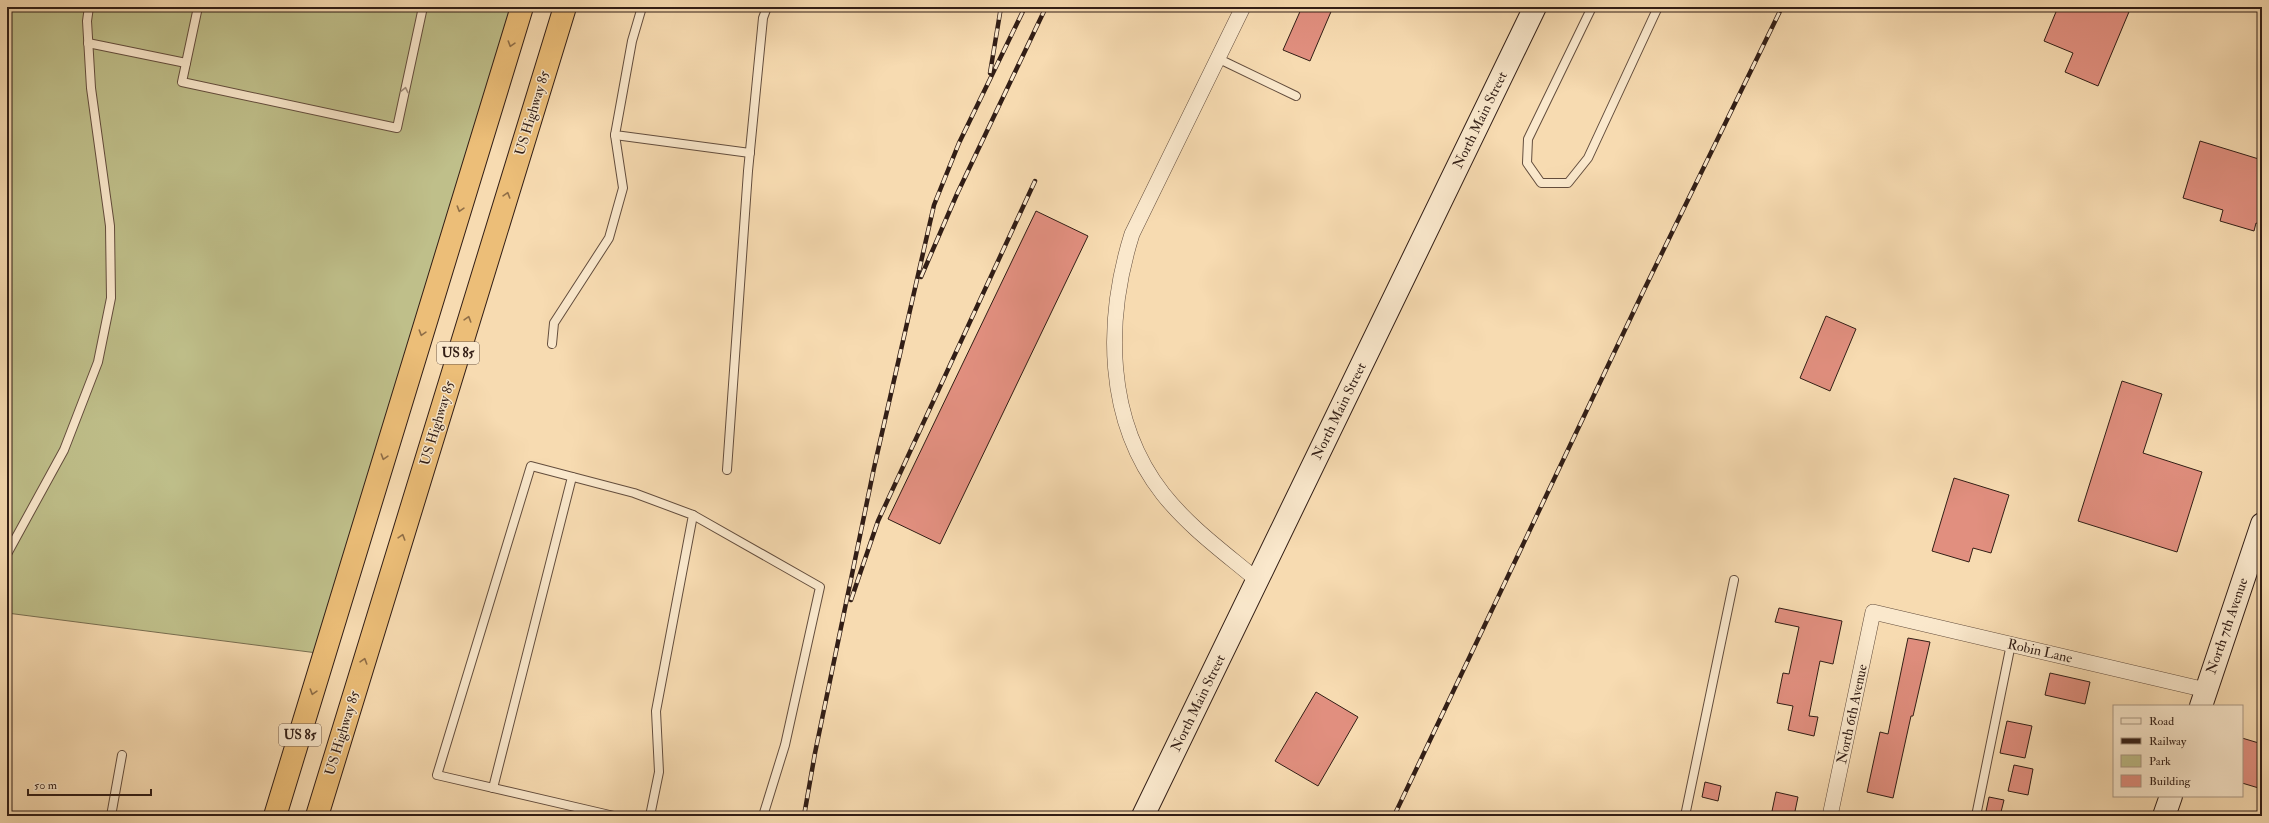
<svg xmlns="http://www.w3.org/2000/svg" width="2269" height="823" font-family="'IM FELL Double Pica',serif">
	<style>
		.green { fill: #bfbf8a; stroke: #786e50 }
		.building { fill: #e18f7f; stroke: #321e16 }
		.lines { fill: none; stroke-linecap: round; stroke-linejoin: round }
		.lane-casing { stroke: #634d3d; stroke-width: 10 }
		.street-casing { stroke: #634d3d; stroke-width: 16 }
		.secondary-casing { stroke: #321e16; stroke-width: 24 }
		.highway-casing { stroke: #321e16; stroke-width: 24 }
		.lane { stroke: #fae8cc; stroke-width: 8 }
		.street { stroke: #fae8cc; stroke-width: 15 }
		.secondary { stroke: #fae8cc; stroke-width: 22 }
		.highway { stroke: #ecbe78; stroke-width: 22 }
		.rail-casing { stroke: #321e16; stroke-width: 4.5 }
		.rail { stroke: #fae8cc; stroke-width: 3; stroke-dasharray: 9; stroke-linecap: butt }
		.oneway { stroke: #8f6e47 }
		.oneway2 { stroke: #a08d7a }
		.labels { text-anchor: middle; dominant-baseline: central; stroke-width: 3; stroke-linejoin: round; paint-order: stroke }
		.shield { fill: #fae8cc; stroke: #6e5b4d; stroke-width: 1 }
		.shield-label { font-size: 13px; font-weight: bold; fill: #321e16 }
		.street-label { font-size: 14px; fill: #321e16; stroke: #fae8cc }
	</style>
	<rect width="100%" height="100%" fill="#f7dbb1"/>
	<filter id="stains"><feTurbulence type="fractalNoise" baseFrequency=".005" numOctaves="4"/><feColorMatrix values="0 0 0 0 .2 0 0 0 0 .09 0 0 0 0 .02 0 0 0 .5 -.17"/></filter>
	<radialGradient id="worn" r=".72"><stop offset=".6" stop-color="#630" stop-opacity="0"/><stop offset="1" stop-color="#630" stop-opacity=".3"/></radialGradient>
	<path class="green" d="M 7,7 L 522,7 L 325,654 L 7,613 Z"/>
	<g class="building">
		<path d="M 1302,7 L 1333,7 L 1310,61 L 1283,50 Z"/>
		<path d="M 2058,7 L 2131,7 L 2098,86 L 2065,72 L 2073,53 L 2044,41 Z"/>
		<path d="M 2200,141 L 2262,160 L 2262,225 L 2256,223 L 2254,231 L 2220,221 L 2223,210 L 2183,198 Z"/>
		<path d="M 1036,211 L 1088,236 L 940,544 L 888,519 Z"/>
		<path d="M 1826,316 L 1856,329 L 1830,391 L 1800,378 Z"/>
		<path d="M 2122,381 L 2162,394 L 2143,453 L 2202,472 L 2177,552 L 2078,521 Z"/>
		<path d="M 1954,478 L 2009,495 L 1991,553 L 1973,548 L 1969,562 L 1932,551 Z"/>
		<path d="M 1779,608 L 1842,621 L 1833,664 L 1820,661 L 1809,716 L 1818,717 L 1814,736 L 1788,730 L 1793,706 L 1777,703 L 1783,673 L 1789,674 L 1799,627 L 1775,622 Z"/>
		<path d="M 1908,638 L 1930,642 L 1913,716 L 1911,716 L 1893,798 L 1867,792 L 1880,732 L 1888,734 Z"/>
		<path d="M 2050,673 L 2090,682 L 2085,704 L 2045,695 Z"/>
		<path d="M 1316,692 L 1358,717 L 1318,786 L 1275,761 Z"/>
		<path d="M 2007,721 L 2032,726 L 2025,758 L 2000,753 Z"/>
		<path d="M 2242,738 L 2262,744 L 2262,789 L 2242,783 Z"/>
		<path d="M 2014,765 L 2033,769 L 2028,795 L 2008,791 Z"/>
		<path d="M 1705,782 L 1721,786 L 1718,801 L 1702,797 Z"/>
		<path d="M 1776,792 L 1798,797 L 1794,816 L 1771,816 Z"/>
		<path d="M 1989,797 L 2004,800 L 2000,816 L 1985,816 Z"/>
	</g>
	<g class="lines">
		<defs>
			<g id="lane">
				<path d="M 198,7 L 182,82 L 397,128 L 423,7"/>
				<path d="M 642,7 L 632,41 L 615,135 L 750,153"/>
				<path d="M 1592,7 L 1528,139 L 1527,163 L 1541,183 L 1568,183 L 1588,158 L 1658,7"/>
				<path d="M 88,43 L 186,63"/>
				<path d="M 1217,58 L 1296,96"/>
				<path d="M 552,344 L 554,323 L 609,238 L 623,188 L 615,135"/>
				<path d="M 727,470 L 748,171 L 763,18 L 767,7"/>
				<path d="M 693,515 L 820,587 L 785,745 L 763,816"/>
				<path d="M 7,554 L 64,450 L 98,362 L 111,298 L 110,226 L 91,88 L 87,21 L 89,7"/>
				<path d="M 493,788 L 572,477"/>
				<path d="M 111,816 L 122,755"/>
				<path d="M 614,816 L 437,775 L 531,466 L 634,493 L 693,515 L 656,711 L 659,772 L 650,816"/>
				<path d="M 1685,816 L 1734,580"/>
				<path d="M 1976,816 L 2011,644"/>
			</g>
			<g id="street">
				<path d="M 1243,7 L 1132,234 C 1105,320 1105,420 1163,494 C 1190,528 1225,553 1257,580"/>
				<path d="M 1830,816 L 1873,612 L 2206,690"/>
			</g>
			<g id="secondary">
				<path d="M 2201,706 L 2262,524"/>
				<path d="M 1143,816 L 1535,7"/>
				<path d="M 2164,816 L 2171,796"/>
			</g>
			<g id="highway">
				<path d="M 275,816 L 522,7"/>
				<path d="M 317,816 L 565,7"/>
			</g>
		</defs>
		<use href="#lane" class="lane-casing"/>
		<use href="#street" class="street-casing"/>
		<use href="#secondary" class="secondary-casing"/>
		<use href="#highway" class="highway-casing"/>
		<use href="#lane" class="lane"/>
		<use href="#street" class="street"/>
		<use href="#secondary" class="secondary"/>
		<use href="#highway" class="highway"/>
		<defs>
			<g id="rail">
				<path d="M 990,73 L 1001,7"/>
				<path d="M 921,277 L 957,194 L 1046,7"/>
				<path d="M 851,600 L 878,521 L 1035,181"/>
				<path d="M 804,816 L 815,753 L 874,468 L 934,205 L 959,143 L 1025,7"/>
				<path d="M 1394,816 L 1642,294 L 1782,7"/>
			</g>
		</defs>
		<use href="#rail" class="rail-casing"/>
		<use href="#rail" class="rail"/>
	</g>
	<defs><path id="oneway-chevron" d="M-2-3.5L2.5 0L-2 3.5" fill="none" stroke-width="1.6" stroke-linecap="round" stroke-linejoin="round"/></defs>
	<g class="oneway">
		<use href="#oneway-chevron" transform="translate(511 44) rotate(107)"/>
		<use href="#oneway-chevron" transform="translate(507 195) rotate(-73)"/>
		<use href="#oneway-chevron" transform="translate(460 209) rotate(107)"/>
		<use href="#oneway-chevron" transform="translate(468 319) rotate(-73)"/>
		<use href="#oneway-chevron" transform="translate(422 333) rotate(107)"/>
		<use href="#oneway-chevron" transform="translate(384 457) rotate(107)"/>
		<use href="#oneway-chevron" transform="translate(402 537) rotate(-73)"/>
		<use href="#oneway-chevron" transform="translate(364 661) rotate(-73)"/>
		<use href="#oneway-chevron" transform="translate(313 692) rotate(107)"/>
	</g>
	<use class="oneway2" href="#oneway-chevron" transform="translate(405 90) rotate(-78)"/>
	<g class="labels">
		<g class="shield">
			<rect x="437" y="342" width="42" height="22" rx="3"/>
			<rect x="279" y="724" width="42" height="22" rx="3"/>
		</g>
		<g class="shield-label">
			<text x="458" y="353">US 85</text>
			<text x="300" y="735">US 85</text>
		</g>
		<g class="street-label">
			<text transform="translate(532 113) rotate(-73)">US Highway 85</text>
			<text transform="translate(1480 120) rotate(-64)">North Main Street</text>
			<text transform="translate(1339 411) rotate(-64)">North Main Street</text>
			<text transform="translate(437 423) rotate(-73)">US Highway 85</text>
			<text transform="translate(2227 626) rotate(-71)">North 7th Avenue</text>
			<text transform="translate(2040 651) rotate(13)">Robin Lane</text>
			<text transform="translate(1198 703) rotate(-64)">North Main Street</text>
			<text transform="translate(1852 714) rotate(-78)">North 6th Avenue</text>
			<text transform="translate(342 733) rotate(-73)">US Highway 85</text>
		</g>
	</g>
	<rect width="2269" height="823" fill="none" stroke="#f7dbb1" stroke-width="24"/>
	<rect x="8" y="8" width="2253" height="807" fill="none" stroke="#321e16" stroke-width="2"/>
	<rect x="12" y="12" width="2245" height="799" fill="none" stroke="#321e16"/>
	<rect x="2113" y="705" width="130" height="92" fill="#fae8cc" stroke="#aa9783"/>
	<rect x="2121" y="718" width="20" height="6" fill="#fae8cc" stroke="#aa9783"/>
	<text x="2149" y="725" font-size="12" fill="#321e16">Road</text>
	<rect x="2121" y="738" width="20" height="6" fill="#321e16" stroke="#aa9783"/>
	<text x="2149" y="745" font-size="12" fill="#321e16">Railway</text>
	<rect x="2121" y="755" width="20" height="12" fill="#bfbf8a" stroke="#aa9783"/>
	<text x="2149" y="765" font-size="12" fill="#321e16">Park</text>
	<rect x="2121" y="775" width="20" height="12" fill="#e18f7f" stroke="#aa9783"/>
	<text x="2149" y="785" font-size="12" fill="#321e16">Building</text>
	<path d="M28 789v6h123v-6" fill="none" stroke="#321e16" stroke-width="2"/>
	<text x="34" y="789" font-size="12" fill="#321e16" stroke="#fae8cc" stroke-width="3" paint-order="stroke">50 m</text>
	<rect width="100%" height="100%" filter="url(#stains)"/>
	<rect width="100%" height="100%" fill="url(#worn)"/>
</svg>
